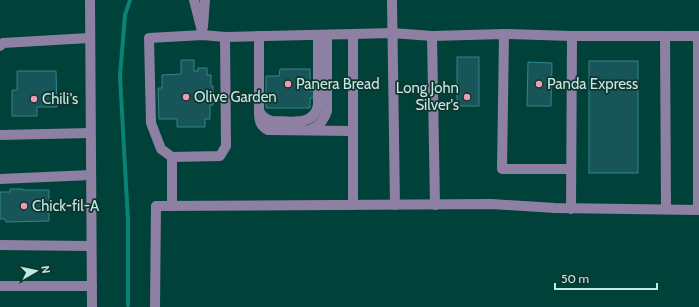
<svg xmlns="http://www.w3.org/2000/svg" width="699" height="307" font-family="Cabin,sans-serif">
	<style>
		.lines { fill: none; stroke-linecap: round; stroke-linejoin: round }
		.stream { stroke: #098375; stroke-width: 4 }
		.building { fill: #185559; stroke: #31878d }
		.minor { stroke: #8d80a3; stroke-width: 10 }
		.poi-dot { fill: #f19ab2; stroke: #12332e; stroke-width: 1.5 }
		.labels { text-anchor: middle; dominant-baseline: central; stroke-width: 3.5; stroke-linejoin: round; paint-order: stroke }
		.poi-label { font-size: 15px; fill: #bdece3; stroke: #12332e; text-anchor: start }
	</style>
	<rect width="100%" height="100%" fill="#004139"/>
	<g class="lines">
		<path class="stream" d="M 128,305 L 128,221 L 120,76 L 125,15 L 130,0"/>
	</g>
	<g class="building">
		<rect x="457" y="57" width="22" height="49"/>
		<path d="M 181,60 L 194,60 L 194,71 L 198,71 L 198,68 L 207,68 L 207,75 L 211,75 L 211,86 L 213,86 L 213,105 L 210,105 L 210,119 L 205,119 L 205,127 L 177,127 L 177,119 L 159,119 L 158,88 L 162,88 L 162,75 L 181,74 Z"/>
		<rect x="589" y="61" width="49" height="112"/>
		<path d="M 528,62 L 552,63 L 551,106 L 527,106 Z"/>
		<path d="M 280,69 L 310,69 L 310,91 L 314,91 L 314,98 L 310,98 L 310,108 L 266,108 L 266,76 L 279,76 Z"/>
		<path d="M 17,71 L 56,71 L 57,107 L 37,107 L 37,116 L 12,116 L 12,90 L 17,90 Z"/>
		<path d="M 10,189 L 23,189 L 23,190 L 49,190 L 49,221 L 6,222 L 5,219 L 0,219 L 0,192 L 10,192 Z"/>
	</g>
	<g class="lines">
		<g class="minor">
			<path d="M 90,0 L 92,307"/>
			<path d="M 194,0 L 203,35"/>
			<path d="M 392,0 L 395,205"/>
			<path d="M 203,27 L 205,0"/>
			<path d="M 353,34 L 392,33 L 432,36 L 504,34 L 572,36 L 698,36 L 698,210"/>
			<path d="M 504,34 L 502,169 L 571,169"/>
			<path d="M 259,36 L 259,110 C 261,116 265,119 272,121 C 289,121 315,127 318,105 L 318,35"/>
			<path d="M 432,36 L 435,205"/>
			<path d="M 665,36 L 666,209"/>
			<path d="M 0,46 L 3,43 L 89,38"/>
			<path d="M 259,112 C 259,120 260,126 268,130 L 353,131"/>
			<path d="M 309,130 C 319,127 324,120 327,111 L 327,35"/>
			<path d="M 0,135 L 90,133"/>
			<path d="M 172,157 L 161,149 L 151,123 L 149,38 L 203,35 L 225,37 L 353,34 L 353,205"/>
			<path d="M 0,179 L 91,175"/>
			<path d="M 172,206 L 172,157 L 220,156 L 226,146 L 225,37"/>
			<path d="M 571,209 L 572,36"/>
			<path d="M 0,245 L 91,246"/>
			<path d="M 0,286 L 92,286"/>
			<path d="M 155,307 L 156,206 L 492,204 L 555,208 L 699,210"/>
		</g>
	</g>
	<g class="poi-dot">
		<circle cx="288" cy="84" r="4"/>
		<circle cx="539" cy="84" r="4"/>
		<circle cx="186" cy="97" r="4"/>
		<circle cx="467" cy="97" r="4"/>
		<circle cx="34" cy="99" r="4"/>
		<circle cx="24" cy="206" r="4"/>
	</g>
	<g class="labels">
		<g class="poi-label">
			<text x="296" y="84">Panera Bread</text>
			<text x="547" y="84">Panda Express</text>
			<text x="459" y="88" text-anchor="end">Long John<tspan x="459" dy="17">Silver's</tspan></text>
			<text x="194" y="97">Olive Garden</text>
			<text x="42" y="99">Chili's</text>
			<text x="32" y="206">Chick-fil-A</text>
		</g>
	</g>
	<g transform="translate(36 271) rotate(81)" stroke="#12332e" stroke-width="3" paint-order="stroke">
	<path d="M0-3L7 15L0 10L-7 15Z" fill="#bdece3"/>
	<text y="-6" font-size="11" font-weight="bold" text-anchor="middle" fill="#bdece3">N</text>
	</g>
	<path d="M555 283v6h102v-6" fill="none" stroke="#bdece3" stroke-width="2"/>
	<text x="561" y="283" font-size="12" fill="#bdece3" stroke="#12332e" stroke-width="3" paint-order="stroke">50 m</text>
</svg>
